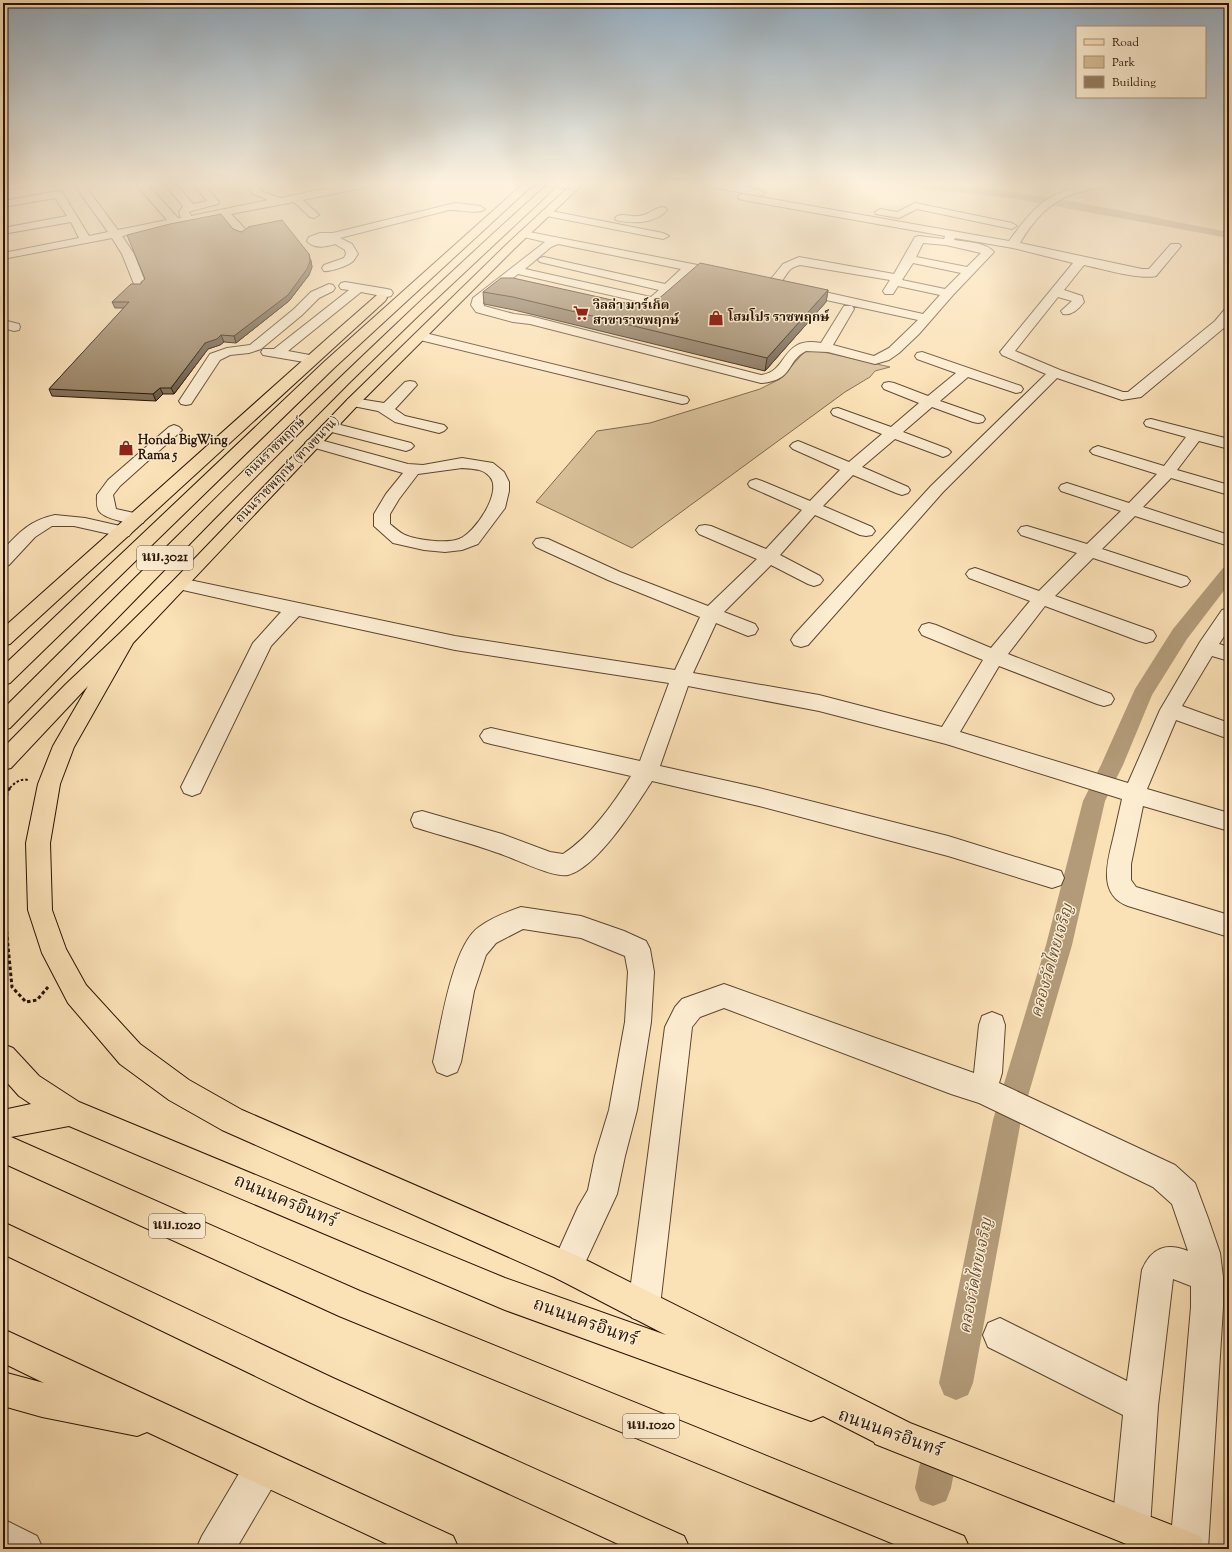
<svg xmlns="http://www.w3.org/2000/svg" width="1232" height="1552" font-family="'Sorts Mill Goudy','Noto Serif Thai',serif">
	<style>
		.green { fill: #d7be97; stroke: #7f684c }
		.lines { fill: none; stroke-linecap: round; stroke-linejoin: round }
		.canal { fill: #b39b79; fill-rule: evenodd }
		.minor-casing { stroke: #5c462f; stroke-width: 2 }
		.major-casing { stroke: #271302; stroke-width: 2 }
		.path-far1 { stroke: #271302; stroke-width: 2; stroke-dasharray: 2.5 2; stroke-linecap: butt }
		.path { stroke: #271302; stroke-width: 3; stroke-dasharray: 3.5 2.5; stroke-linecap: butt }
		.minor { fill: #fcecd0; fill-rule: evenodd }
		.major { fill: #fbe1b6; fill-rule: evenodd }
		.path-bridge { stroke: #271302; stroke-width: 1.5; stroke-dasharray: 1.5 1; stroke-linecap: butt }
		.wall { fill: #806c53; stroke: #271302 }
		.shaded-wall { fill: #685843; stroke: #271302 }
		.building { fill: #957e60; stroke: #271302 }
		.labels { text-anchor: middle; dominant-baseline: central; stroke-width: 3; stroke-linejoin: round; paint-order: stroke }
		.far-poi-label { font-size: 13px; font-weight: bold; fill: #271302; stroke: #fcecd0; text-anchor: start }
		.far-street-label { font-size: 13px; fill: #271302; stroke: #fcecd0 }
		.shield { fill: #fcecd0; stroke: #675440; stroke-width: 1 }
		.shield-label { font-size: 14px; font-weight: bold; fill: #271302 }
		.water-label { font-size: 16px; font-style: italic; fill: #665038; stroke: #fcecd0 }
		.near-street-label { font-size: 18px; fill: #271302; stroke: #fcecd0 }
	</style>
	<rect width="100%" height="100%" fill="#fbe1b6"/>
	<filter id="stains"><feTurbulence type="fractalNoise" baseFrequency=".005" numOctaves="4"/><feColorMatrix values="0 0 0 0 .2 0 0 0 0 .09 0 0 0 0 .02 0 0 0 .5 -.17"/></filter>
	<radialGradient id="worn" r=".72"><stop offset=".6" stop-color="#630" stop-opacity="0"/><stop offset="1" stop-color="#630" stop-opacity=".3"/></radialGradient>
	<path class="green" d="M 807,349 L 828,353 L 890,367 L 875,371 L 870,377 L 845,392 L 632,548 L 536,502 L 597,431 L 650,423 L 760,389 L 780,379 Z"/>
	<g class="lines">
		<g class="canal">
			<path d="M 893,183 C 1006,183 1118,211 1229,232 L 1229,238 L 1010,198 L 898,186 Z"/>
			<path d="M 1229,566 L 1229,584 L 1187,639 L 1152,695 L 1123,765 L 1105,801 L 1072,945 L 1021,1120 L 973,1383 L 968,1395 L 956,1400 L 944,1395 L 939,1383 L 993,1120 L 1046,945 L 1083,801 L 1101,765 L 1135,689 L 1173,629 L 1223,568 Z"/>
			<path d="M 937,1449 L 950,1454 L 955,1467 L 951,1488 L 946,1501 L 933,1506 L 920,1501 L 915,1488 L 919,1467 L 924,1454 Z"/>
		</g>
		<defs>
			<g id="minor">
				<path d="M 11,183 L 31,183 L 30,185 L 3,191 L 3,185 Z"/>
				<path d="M 73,183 L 83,183 L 118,230 L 167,220 L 135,183 L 146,183 L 178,218 L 181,218 L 179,212 L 183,206 L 164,183 L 175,183 L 193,204 L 207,201 L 192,183 L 203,183 L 219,202 L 218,204 L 191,211 L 189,212 L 191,216 L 268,200 L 253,194 L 245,183 L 255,183 L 263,192 L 280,198 L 356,183 L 377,183 L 372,186 L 303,200 L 319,215 L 314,218 L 310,217 L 294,202 L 231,214 L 249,233 L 243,236 L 239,235 L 221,216 L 122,236 L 134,254 L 146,284 L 144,287 L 136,287 L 134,284 L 122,254 L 112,238 L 3,259 L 3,253 L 79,238 L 71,222 L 3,234 L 3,228 L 67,216 L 55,198 L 3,207 L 3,201 L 58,191 L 62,192 L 89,236 L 108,232 Z"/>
				<path d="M 699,183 L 722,183 L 760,190 L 765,193 L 760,196 L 704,186 Z"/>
				<path d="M 1091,183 L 1108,183 L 1107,185 C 1094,189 1080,191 1068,196 C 1047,204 1031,224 1020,243 L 1142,269 L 1149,269 L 1171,244 L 1179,244 L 1181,246 L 1156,276 C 1139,280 1103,269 1084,265 L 1064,290 L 1082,296 L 1084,302 C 1079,309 1071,316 1063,314 L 1061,311 L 1072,301 L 1058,297 L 1015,351 L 1060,370 L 1123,392 L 1128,392 L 1215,321 L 1225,309 L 1229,308 L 1229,321 L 1225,327 L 1141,397 L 1122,400 L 1057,378 L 943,492 L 808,645 L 801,647 L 794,645 L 791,640 L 794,635 L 931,486 L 1046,374 L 1002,355 L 1000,352 L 1073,263 L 1013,248 L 955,238 L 954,240 C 965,242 986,242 994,252 L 953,295 L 919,334 L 899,353 L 889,360 L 875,364 L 828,352 L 806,351 C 785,362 795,380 761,383 L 530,324 L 513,322 L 476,312 L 471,305 L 473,298 L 545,242 L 520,236 L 518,234 L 520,232 L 524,231 L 723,270 L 727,271 L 729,274 L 727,277 L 723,278 L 692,271 L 647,314 C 637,316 626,315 616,313 L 614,310 L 616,307 L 639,308 L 645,303 L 518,274 L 483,302 L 484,306 L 514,314 L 530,316 L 761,375 C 789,372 780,336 821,343 L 844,306 L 852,306 L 854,309 L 833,345 L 874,356 L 889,348 L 918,320 L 794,293 L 792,290 L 794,287 L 798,286 L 923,314 L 940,295 L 898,286 L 893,294 L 885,294 L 883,291 L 890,280 L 800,265 C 797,266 793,267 791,269 C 783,276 781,290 769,287 L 767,284 L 783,264 L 799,257 L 894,274 L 915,237 L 919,236 L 944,239 L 945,236 L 743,200 L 739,199 L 738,197 L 739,195 L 743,194 L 1009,241 C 1036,204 1046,194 1091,183 ZM 923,243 L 946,245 L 981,253 L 967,267 L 916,257 ZM 558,244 L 681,269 L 665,284 L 544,257 L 540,258 L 538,260 L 540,262 L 544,263 L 659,290 L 651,297 L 525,269 L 551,247 ZM 913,263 L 961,273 L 945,289 L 902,280 Z"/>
				<path d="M 455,203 L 480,206 L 485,209 C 479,215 459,209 449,210 L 340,238 L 352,244 L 358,254 C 356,256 354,261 352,262 C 347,266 330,272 324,271 L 322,268 L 324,265 L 344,258 L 346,254 L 345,250 L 335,244 C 326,247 314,249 307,241 L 309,237 L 320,233 L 333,233 Z"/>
				<path d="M 915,203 L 1012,223 L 1017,226 L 1012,229 L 917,209 L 899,218 L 876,214 L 875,212 L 880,209 L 897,212 Z"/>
				<path d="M 662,207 L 666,208 L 667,210 C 656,224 632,224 616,220 L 615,218 C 620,212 630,217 637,216 C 647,216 653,209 662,207 Z"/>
				<path d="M 546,210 L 663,233 L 669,236 L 663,239 L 542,215 L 541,213 L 542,211 Z"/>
				<path d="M 345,282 L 387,289 L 391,290 L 393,293 L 391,296 L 387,297 L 361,292 L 288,351 L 315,356 L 317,359 L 315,362 L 310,363 L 263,355 L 261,352 L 263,349 L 274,349 L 349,290 L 341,289 L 339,286 L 341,283 Z"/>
				<path d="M 329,284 L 333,285 L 335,288 L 333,291 L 319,298 L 302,315 L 261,349 L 249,353 L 230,355 L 220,360 L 191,404 L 186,405 L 181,404 L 179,401 L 210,354 L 227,348 L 250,345 L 294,309 L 311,292 Z"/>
				<path d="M 3,320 L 19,324 L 20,327 L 19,330 L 14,331 L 3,328 Z"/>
				<path d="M 421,332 L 687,397 L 689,400 L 687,403 L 682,404 L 416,339 L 414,336 L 416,333 Z"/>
				<path d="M 922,352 L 1021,386 L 1023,389 L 1021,392 L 1016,393 L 968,377 L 940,401 L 983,416 L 985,419 L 983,422 L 978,423 L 973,422 L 932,407 L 903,432 L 948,449 L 951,452 L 948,455 L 943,457 L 938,455 L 895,439 L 862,467 L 908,487 L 910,490 L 908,493 L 902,495 L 896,493 L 853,475 L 823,506 L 872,527 L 875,531 L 872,535 L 866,536 L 860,535 L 815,515 L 780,555 L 820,576 L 823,580 L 820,584 L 814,586 L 808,584 L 771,565 L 724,612 L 755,624 L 758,629 L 755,634 L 748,636 L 716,623 L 693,673 L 819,695 L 942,727 L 983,660 L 922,635 L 919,630 L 922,625 L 929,623 L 936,625 L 991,648 L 1030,601 L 969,578 L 966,574 L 969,570 L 975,568 L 981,570 L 1039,591 L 1077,553 L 1021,535 L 1018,531 L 1021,527 L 1027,526 L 1087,544 L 1121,511 L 1061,491 L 1059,488 L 1061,485 L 1067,483 L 1129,503 L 1157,474 L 1093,454 L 1090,451 L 1093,448 L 1098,446 L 1164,466 L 1186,437 L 1146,426 L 1144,423 L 1146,420 L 1151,419 L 1229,439 L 1229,449 L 1199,441 L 1177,470 L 1229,485 L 1229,495 L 1171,478 L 1143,507 L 1229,535 L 1229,546 L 1135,516 L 1102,549 L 1187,577 L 1190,581 L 1187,585 L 1181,587 L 1175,585 L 1093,558 L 1055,596 L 1153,631 L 1156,636 L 1153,641 L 1146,643 L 1139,641 L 1045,606 L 1008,654 L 1111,694 L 1114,699 L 1111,704 L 1104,706 L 1097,704 L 999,666 L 960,732 L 1128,783 L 1160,710 L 1200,642 L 1222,610 L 1229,608 L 1229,629 L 1219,644 L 1229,647 L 1229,661 L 1212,656 L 1182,706 L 1229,723 L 1229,739 L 1176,720 L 1147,789 L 1229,813 L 1229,831 L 1143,806 L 1131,864 L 1131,880 L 1136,887 L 1229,915 L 1229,937 L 1128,906 C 1098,895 1107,863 1113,839 C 1116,826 1119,812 1122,799 L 946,744 L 819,711 L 688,686 L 660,766 L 759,788 L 948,836 L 1061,871 L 1064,878 L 1061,885 L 1052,888 L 948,856 L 759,806 L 652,781 C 636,806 597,868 568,875 C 553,878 514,858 498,853 C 471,843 442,836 414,827 L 411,820 L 414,813 L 422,811 L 502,834 L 550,852 L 563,854 C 591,836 613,804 631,776 L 491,744 L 484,742 L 480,736 L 484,730 L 491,728 L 640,761 L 669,683 L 455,650 L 299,616 L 271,646 L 200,793 L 192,796 L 184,793 L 181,787 L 253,643 L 281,612 L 174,588 L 171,584 L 174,580 L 180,578 L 455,636 L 675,670 L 700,617 L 608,580 L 536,547 L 533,543 L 536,539 L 542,538 L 548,539 L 620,572 L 708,606 L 757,559 L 699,534 L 696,530 L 699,526 L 705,525 L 711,526 L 766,549 L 802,510 L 750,487 L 748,484 L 750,481 L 756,479 L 762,481 L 810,501 L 840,470 L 793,449 L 790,446 L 793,443 L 798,441 L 803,443 L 849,462 L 882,434 L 833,415 L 831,412 L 833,409 L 838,408 L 891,427 L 919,403 L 884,389 L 882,386 L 884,383 L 889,382 L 894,383 L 928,396 L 956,373 L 917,359 L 915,356 L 917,353 Z"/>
				<path d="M 410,381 L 415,382 L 417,385 L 395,409 L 405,416 L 444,425 L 447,428 L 444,431 L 439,433 L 395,422 L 378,411 L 348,405 L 346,402 L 348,399 L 353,398 L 384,403 L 405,382 Z"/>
				<path d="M 329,422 L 411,443 L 414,446 L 411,449 L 406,451 L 324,430 L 321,427 L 324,424 Z"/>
				<path d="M 174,425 L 179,427 L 182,430 L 179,433 L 120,486 L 113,495 L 116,509 L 143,515 L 145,519 L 143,523 C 133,525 104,519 99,511 C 96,506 97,500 97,495 L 108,480 L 169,427 Z"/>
				<path d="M 313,438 L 408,464 L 423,465 L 462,458 L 493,463 L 504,472 L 509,482 L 509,491 L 505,508 L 478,544 L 462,550 L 445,552 L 424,550 L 393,543 L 374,526 L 374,514 L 386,494 L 403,473 L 308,446 L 305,443 L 308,440 ZM 462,468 C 472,469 483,468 490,477 C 503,492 474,534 459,539 C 447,544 417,540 405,535 C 400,533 395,528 390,524 L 390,514 L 399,499 L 418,474 Z"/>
				<path d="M 55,515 L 85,518 L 129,528 L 132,532 L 129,536 L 123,537 L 74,526 L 52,526 L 35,537 L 9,565 L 3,567 L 3,550 C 19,532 31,520 55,515 Z"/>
				<path d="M 521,907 L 581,916 L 624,931 L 646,941 L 650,949 L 654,972 L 651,1022 L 637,1110 L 625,1156 L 617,1194 L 578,1278 L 567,1283 L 556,1278 L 551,1267 L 578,1207 L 588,1190 L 595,1156 L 609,1110 L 625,1022 L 628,972 L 625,956 L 581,938 L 523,929 L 496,943 L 486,955 L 474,991 L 461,1062 L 457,1072 L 447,1076 L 437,1072 L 433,1062 C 440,1030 452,945 479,927 C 491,918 507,912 521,907 Z"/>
				<path d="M 724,984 L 974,1073 L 979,1025 L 982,1016 L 992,1012 L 1002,1016 L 1005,1025 L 1002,1073 L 999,1083 L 1175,1165 L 1195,1183 L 1208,1218 L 1220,1253 L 1223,1277 L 1223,1307 L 1208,1549 L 1170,1549 L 1191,1307 L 1191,1286 L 1173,1279 L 1158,1406 L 1150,1527 L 1144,1540 L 1131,1546 L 1118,1540 L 1112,1527 L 1123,1415 L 988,1347 L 983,1335 L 988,1323 L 1000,1318 L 1127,1381 L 1142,1270 C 1151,1248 1166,1242 1188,1251 L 1172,1204 L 1153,1187 L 979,1103 L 951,1094 L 724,1008 L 700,1017 L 692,1027 L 660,1306 L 656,1318 L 644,1322 L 632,1318 L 628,1306 L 665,1027 L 675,1007 L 682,999 Z"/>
				<path d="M 263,1450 L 276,1455 L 281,1468 L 276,1481 L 236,1549 L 196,1549 L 202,1536 L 250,1455 Z"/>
				<path d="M 3,1519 L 37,1536 L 43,1549 L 3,1549 Z"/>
			</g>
			<g id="major">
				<path d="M 524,183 L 535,183 L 334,368 L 10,683 L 3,685 L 3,666 L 324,362 Z"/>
				<path d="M 549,183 L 560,183 L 418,316 L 349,383 L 213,520 L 10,728 L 3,730 L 3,709 C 182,531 361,352 549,183 Z"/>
				<path d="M 573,183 L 584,183 L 515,248 L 358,405 L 133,643 L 74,747 L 60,784 L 50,843 L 52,910 L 66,949 L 86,985 L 140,1044 L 189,1080 L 242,1110 L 578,1256 L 910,1423 L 1200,1536 L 1206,1549 L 1139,1549 L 875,1444 L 874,1442 L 823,1416 L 811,1421 L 505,1310 L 69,1126 L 11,1137 L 360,1291 L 964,1536 L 970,1549 L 906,1549 L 339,1316 L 3,1163 L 3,1110 L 31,1104 L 19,1096 L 3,1078 L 3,1044 L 13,1048 L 39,1076 L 79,1102 L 505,1278 L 666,1335 L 556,1278 L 222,1130 L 169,1100 L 120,1064 L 68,1003 L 42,953 L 28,910 L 26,843 L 38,784 L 53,746 L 88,686 L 11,768 L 3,770 L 3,748 L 66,684 L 119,634 L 174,580 L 348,399 L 507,244 Z"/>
				<path d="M 381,294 L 385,295 L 387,298 L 385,301 L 10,644 L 3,646 L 3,628 L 329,337 L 377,295 Z"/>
				<path d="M 3,1222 L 333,1378 L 684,1536 L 690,1549 L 629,1549 L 309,1402 L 3,1254 Z"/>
				<path d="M 3,1329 L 453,1536 L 459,1549 L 398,1549 L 147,1432 L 137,1436 L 42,1417 L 3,1406 L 3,1372 L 44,1383 L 3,1363 Z"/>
			</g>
		</defs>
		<use href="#minor" class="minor-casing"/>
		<use href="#major" class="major-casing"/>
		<path class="path-far1" d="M 10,788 C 14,783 21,778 28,780"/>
		<g class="path">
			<path d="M 3,838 L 7,791 L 11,787"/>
			<path d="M 3,895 L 12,987 L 26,1002 L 37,1000 L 48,987"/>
		</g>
		<use href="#minor" class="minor"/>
		<use href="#major" class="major"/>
		<path class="path-bridge" d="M 526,183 L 573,190"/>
	</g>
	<g class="wall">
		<path d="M 233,229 L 241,232 L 311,260 L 312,267 L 309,275 L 289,301 L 236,343 L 224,342 L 220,345 L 208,349 L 174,394 L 163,394 L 156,401 L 52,396 L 49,389 L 124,308 L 115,308 L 112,302 Z"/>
		<path d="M 828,290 L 826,302 L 765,371 L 514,310 L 484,304 L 483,292 L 648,308 Z"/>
	</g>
	<g class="shaded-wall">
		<path d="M 309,254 L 312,267 L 309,275 L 289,301 L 236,343 L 234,336 Z"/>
		<path d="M 828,290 L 826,302 L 765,371 L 767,358 Z"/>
		<path d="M 221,335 L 224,342 L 220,345 L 208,349 L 174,394 L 171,388 L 205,343 Z"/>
		<path d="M 160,388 L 163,394 L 156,401 L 153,394 Z"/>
	</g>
	<g class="building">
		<path d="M 221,214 L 233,229 L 241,232 L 248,228 L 248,227 L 282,220 L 309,254 L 310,261 L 307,269 L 288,295 L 234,336 L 221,335 L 217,339 L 205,343 L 171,388 L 160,388 L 153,394 L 49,389 L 129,302 L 112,302 L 131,284 L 141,284 L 141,282 L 145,279 L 127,235 L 170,224 Z"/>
		<path d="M 700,263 L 828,290 L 767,358 L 513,297 L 483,292 L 501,278 L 513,278 L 648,308 Z"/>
	</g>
	<linearGradient id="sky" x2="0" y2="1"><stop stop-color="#93aabc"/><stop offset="0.46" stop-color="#fdf2de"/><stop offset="1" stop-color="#fdf2de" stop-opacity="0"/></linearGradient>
	<rect width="1232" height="400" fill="url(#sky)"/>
	<defs>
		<symbol id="supermarket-bare" viewBox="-9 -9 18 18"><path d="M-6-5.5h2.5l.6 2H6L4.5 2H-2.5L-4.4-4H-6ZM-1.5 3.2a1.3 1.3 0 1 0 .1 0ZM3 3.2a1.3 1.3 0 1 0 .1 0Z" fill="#8f2418" stroke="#fcecd0" stroke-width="2.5" paint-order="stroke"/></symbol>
		<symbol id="shop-bare" viewBox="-9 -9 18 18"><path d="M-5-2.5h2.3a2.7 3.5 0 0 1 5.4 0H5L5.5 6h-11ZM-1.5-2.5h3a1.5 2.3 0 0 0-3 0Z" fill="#8f2418" stroke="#fcecd0" stroke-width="2.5" paint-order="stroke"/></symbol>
	</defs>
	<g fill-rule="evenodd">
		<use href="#supermarket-bare" x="570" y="302" width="22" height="22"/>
		<use href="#shop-bare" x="705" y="307" width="22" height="22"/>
		<use href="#shop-bare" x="115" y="437" width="22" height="22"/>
	</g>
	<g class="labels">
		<g class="far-poi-label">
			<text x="593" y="306">วิลล่า มาร์เก็ต<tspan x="593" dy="15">สาขาราชพฤกษ์</tspan></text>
			<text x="728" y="318">โฮมโปร ราชพฤกษ์</text>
			<text x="138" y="441">Honda BigWing<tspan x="138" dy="15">Rama 5</tspan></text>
		</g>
		<g class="far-street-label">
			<text transform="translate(275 448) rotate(-44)">ถนนราชพฤกษ์</text>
			<text transform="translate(288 470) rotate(-46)">ถนนราชพฤกษ์ (ทางขนาน)</text>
		</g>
		<g class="shield">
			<rect x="137" y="546" width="56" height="24" rx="3"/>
			<rect x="149" y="1214" width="56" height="24" rx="3"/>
			<rect x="623" y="1414" width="56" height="24" rx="3"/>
		</g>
		<g class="shield-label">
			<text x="165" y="558">นบ.3021</text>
			<text x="177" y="1226">นบ.1020</text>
			<text x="651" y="1426">นบ.1020</text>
		</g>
		<g class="water-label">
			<text transform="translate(1053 961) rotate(-74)">คลองวัดไทยเจริญ</text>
			<text transform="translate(977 1276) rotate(-79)">คลองวัดไทยเจริญ</text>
		</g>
		<g class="near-street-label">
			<text transform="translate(285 1202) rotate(23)">ถนนนครอินทร์</text>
			<text transform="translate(585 1323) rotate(20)">ถนนนครอินทร์</text>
			<text transform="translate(890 1434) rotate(20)">ถนนนครอินทร์</text>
		</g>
	</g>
	<rect width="1232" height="1552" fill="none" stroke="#fbe1b6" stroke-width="16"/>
	<rect x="4" y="4" width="1224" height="1544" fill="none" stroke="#271302" stroke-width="2"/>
	<rect x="8" y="8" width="1216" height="1536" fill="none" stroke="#271302"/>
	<rect x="1076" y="26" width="130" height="72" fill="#fcecd0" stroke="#a7957e"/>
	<rect x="1084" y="39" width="20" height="6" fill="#fbe1b6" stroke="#a7957e"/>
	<text x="1112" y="46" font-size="12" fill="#271302">Road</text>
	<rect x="1084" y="56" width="20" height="12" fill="#d7be97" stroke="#a7957e"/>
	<text x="1112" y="66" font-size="12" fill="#271302">Park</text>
	<rect x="1084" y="76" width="20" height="12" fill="#957e60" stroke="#a7957e"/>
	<text x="1112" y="86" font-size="12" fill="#271302">Building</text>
	<rect width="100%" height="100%" filter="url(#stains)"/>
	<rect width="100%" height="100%" fill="url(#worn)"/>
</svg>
